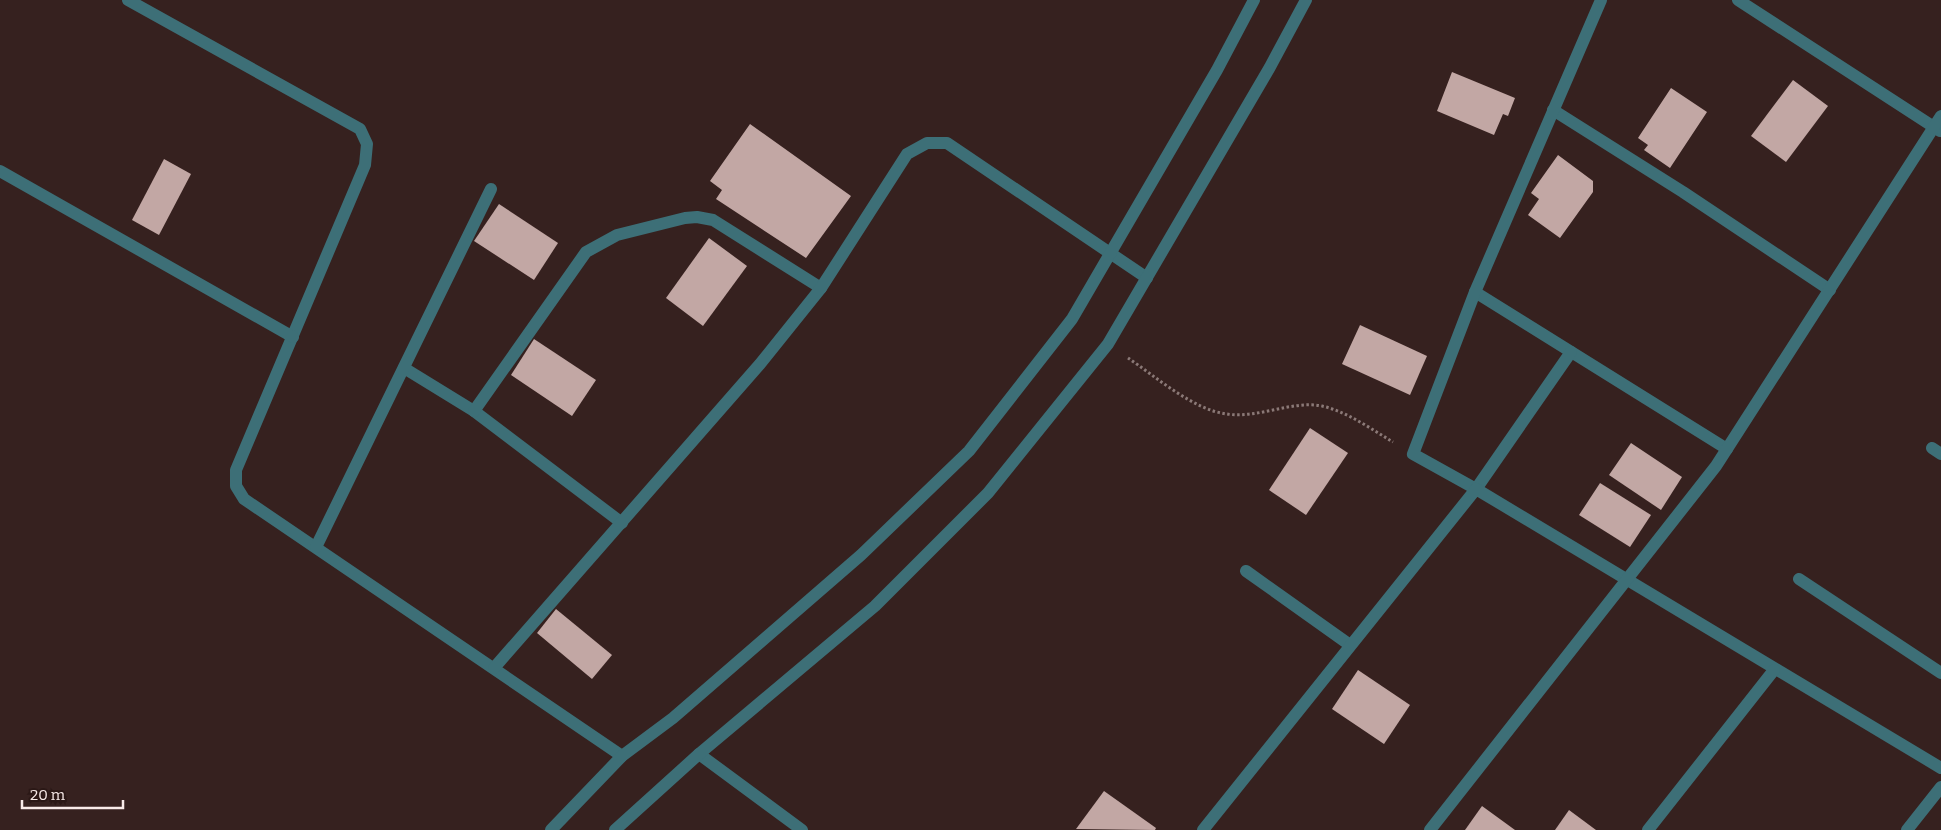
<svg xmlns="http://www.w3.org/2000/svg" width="1941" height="830" font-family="Bitter,serif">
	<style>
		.building { fill: #c2a7a4 }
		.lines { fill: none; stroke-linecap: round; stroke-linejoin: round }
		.path { stroke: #8b7977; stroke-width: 3; stroke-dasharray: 2.5 2.5; stroke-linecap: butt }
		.minor { stroke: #3d6f77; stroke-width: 12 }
	</style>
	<rect width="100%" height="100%" fill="#36211f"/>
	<g class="building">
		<path d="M 1452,72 L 1515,98 L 1508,116 L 1503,114 L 1494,135 L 1437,111 Z"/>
		<path d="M 1793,80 L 1828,106 L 1786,162 L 1751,136 Z"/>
		<path d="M 1671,88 L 1707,112 L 1670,168 L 1644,150 L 1648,145 L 1638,138 Z"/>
		<path d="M 750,124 L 851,196 L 806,258 L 716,199 L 722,190 L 710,181 Z"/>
		<path d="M 1558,155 L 1593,181 L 1593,192 L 1560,238 L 1528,215 L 1539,199 L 1531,193 Z"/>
		<path d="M 164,159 L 191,174 L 159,235 L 132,220 Z"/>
		<path d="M 499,204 L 558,243 L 534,280 L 474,241 Z"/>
		<path d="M 709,238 L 747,266 L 703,326 L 666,298 Z"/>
		<path d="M 1360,325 L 1427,356 L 1410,395 L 1342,364 Z"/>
		<path d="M 534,339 L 596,380 L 572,416 L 511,375 Z"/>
		<path d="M 1310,428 L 1348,453 L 1306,515 L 1269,490 Z"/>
		<path d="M 1631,443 L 1682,477 L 1661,510 L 1609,475 Z"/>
		<path d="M 1600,483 L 1651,515 L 1630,547 L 1579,515 Z"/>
		<path d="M 556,609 L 612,655 L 592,679 L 537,633 Z"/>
		<path d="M 1358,670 L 1410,705 L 1384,744 L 1332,709 Z"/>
		<path d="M 1104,791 L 1156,828 L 1155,830 L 1076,829 Z"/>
		<path d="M 1482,806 L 1515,830 L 1465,830 Z"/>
		<path d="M 1569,810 L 1596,830 L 1555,830 Z"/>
	</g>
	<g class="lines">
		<path class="path" d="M 1128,358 C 1155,376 1193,410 1227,414 C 1257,419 1292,400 1322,406 C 1348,412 1371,429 1393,442"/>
		<g class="minor">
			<path d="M 128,0 L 360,129 L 367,144 L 365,165 L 236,470 L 236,486 L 244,499 L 622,756"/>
			<path d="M 1738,0 L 1940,131"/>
			<path d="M 1553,110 L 1683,192 L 1830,290"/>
			<path d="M 0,171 L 293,337"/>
			<path d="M 1475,292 L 1727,449"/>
			<path d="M 1571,352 L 1476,489 L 1413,454 L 1475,292 L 1601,0"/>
			<path d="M 404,368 L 474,411 L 622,523"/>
			<path d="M 474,411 L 586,252 L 617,235 L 685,218 L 697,217 L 713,220 L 821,288"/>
			<path d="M 1932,448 L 1941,454"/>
			<path d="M 316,547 L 491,189"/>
			<path d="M 1246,571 L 1350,645"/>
			<path d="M 1799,579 L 1941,673"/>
			<path d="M 494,668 L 760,364 L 821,288 L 907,154 L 927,143 L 947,143 L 1147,278"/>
			<path d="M 699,754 L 802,830"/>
			<path d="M 551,830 L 622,756 L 673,718 L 861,555 L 969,451 L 1072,319 L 1217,70 L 1254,0"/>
			<path d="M 615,830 L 699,754 L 875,606 L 988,493 L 1108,344 L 1270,67 L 1306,0"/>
			<path d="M 1203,830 L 1476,489 L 1941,768"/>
			<path d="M 1430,830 L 1716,466 L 1941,116"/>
			<path d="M 1648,830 L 1774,670"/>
			<path d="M 1907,830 L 1941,787"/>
		</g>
	</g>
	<path d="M22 800v8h101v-8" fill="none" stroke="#f9ebe9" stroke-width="2.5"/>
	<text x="30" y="800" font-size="15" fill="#f9ebe9" stroke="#2b1816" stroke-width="4" paint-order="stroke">20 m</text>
</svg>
